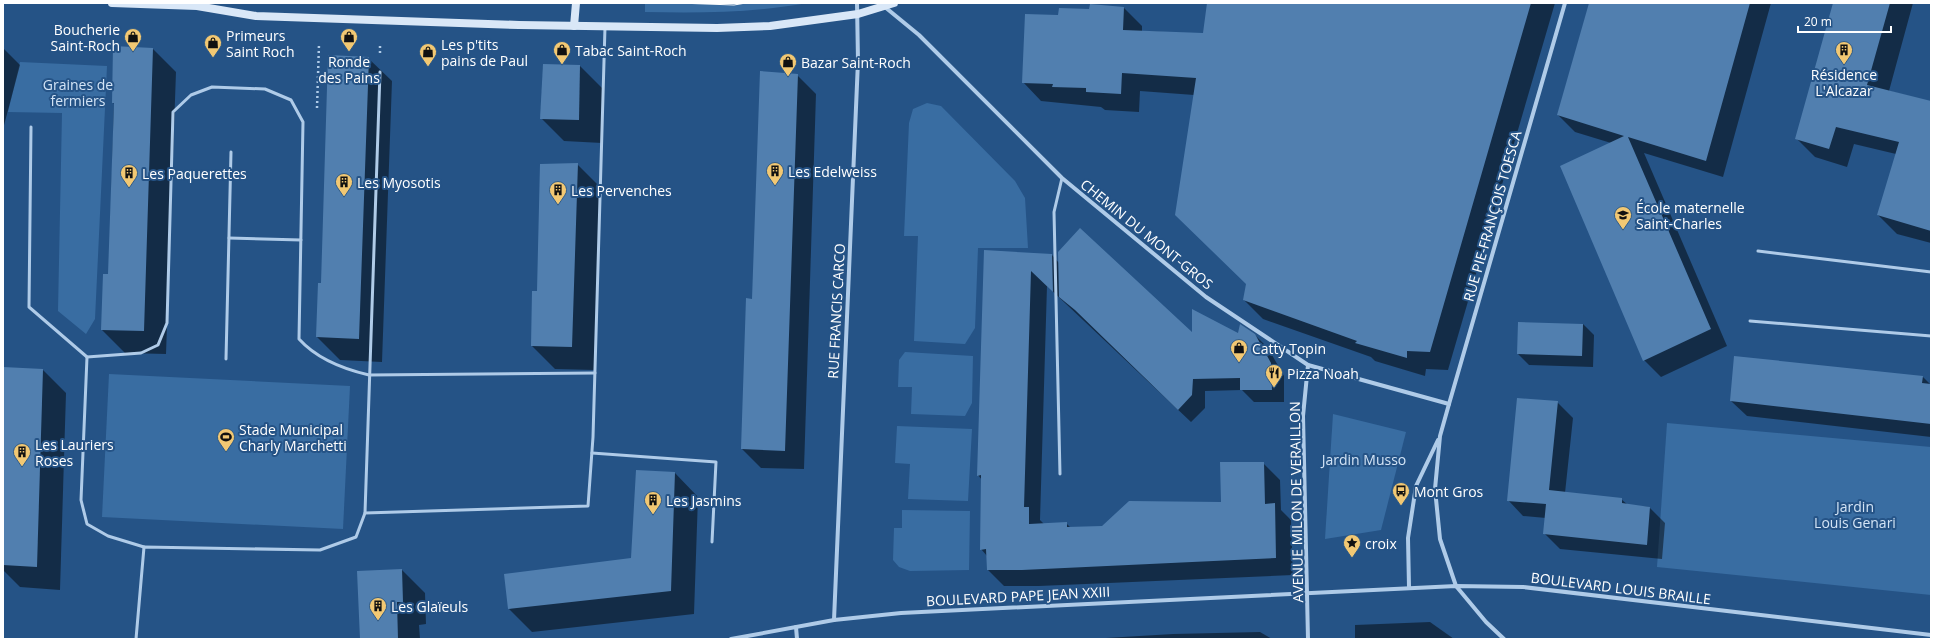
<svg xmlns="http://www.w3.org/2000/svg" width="1934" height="642" font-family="'Open Sans',sans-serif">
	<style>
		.green { fill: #396da2 }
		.shadow { fill: #0007 }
		.building { fill: #517faf }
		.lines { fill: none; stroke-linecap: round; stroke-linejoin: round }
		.path { stroke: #afcbe8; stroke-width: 2.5; stroke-dasharray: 2 3; stroke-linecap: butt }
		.service { stroke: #afcbe8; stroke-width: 3 }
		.minor { stroke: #afcbe8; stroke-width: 4 }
		.secondary { stroke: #d9e7f7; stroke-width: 8 }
		.tram { stroke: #fff; stroke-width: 1 }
		.labels { text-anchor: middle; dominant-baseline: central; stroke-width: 4; stroke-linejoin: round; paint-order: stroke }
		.poi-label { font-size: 14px; fill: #fff; stroke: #255386; text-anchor: start }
		.park-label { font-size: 14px; fill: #d3e4f6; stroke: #255386 }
		.street-label { font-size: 14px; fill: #fff; stroke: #255386 }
	</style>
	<rect width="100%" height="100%" fill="#255386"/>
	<g class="green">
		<path d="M 645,3 L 807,3 C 753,13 700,13 645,12 Z"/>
		<path d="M 20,62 L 107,66 L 95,319 L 86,334 L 58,311 L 62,113 L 8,112 Z"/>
		<path d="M 927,103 L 941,106 L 1015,181 L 1025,198 L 1028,248 L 978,248 L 975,328 L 965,344 L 914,341 L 918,236 L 904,236 L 909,123 L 913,109 Z"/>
		<path d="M 905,352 L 973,356 L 972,403 L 965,416 L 911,414 L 912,387 L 898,387 L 899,360 Z"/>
		<path d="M 109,374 L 350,386 L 343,529 L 102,517 Z"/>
		<path d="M 1333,414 L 1406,432 L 1381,530 L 1325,539 Z"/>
		<path d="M 1667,423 L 1931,447 L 1931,595 L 1657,567 Z"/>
		<path d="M 897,426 L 972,429 L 968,501 L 908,499 L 910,464 L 895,463 Z"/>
		<path d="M 902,510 L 970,511 L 969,570 L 910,571 L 899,567 L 893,560 L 894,528 L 902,528 Z"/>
	</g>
	<g class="shadow">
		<path d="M 1209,3 L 1555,3 L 1448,370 L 1426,369 L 1425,376 L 1375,361 L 1371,357 L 1263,319 L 1244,300 L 1247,284 L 1194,95 L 1140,91 L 1139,112 L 1105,110 L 1101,107 L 1041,101 L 1023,82 L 1059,16 L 1124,8 L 1142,26 L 1142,31 L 1204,34 Z"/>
		<path d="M 1590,3 L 1771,3 L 1723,177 L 1644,153 L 1727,346 L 1661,377 L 1644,360 L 1611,143 L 1575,132 L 1558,115 Z"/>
		<path d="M 1834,3 L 1913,3 L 1889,91 L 1931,102 L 1931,243 L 1897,234 L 1878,215 L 1896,154 L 1854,144 L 1847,167 L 1815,157 L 1797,139 Z"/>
		<path d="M 3,48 L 20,65 L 3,129 Z"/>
		<path d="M 153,49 L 176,72 L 166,354 L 125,353 L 102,330 L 109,275 L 114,104 L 113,102 Z"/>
		<path d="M 368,58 L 392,81 L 382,362 L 340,360 L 317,337 L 319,284 L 322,284 Z"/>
		<path d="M 580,66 L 603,89 L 602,143 L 564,141 L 541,118 Z"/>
		<path d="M 797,75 L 816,94 L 804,469 L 761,468 L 742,449 L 753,300 Z"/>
		<path d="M 577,164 L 600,187 L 595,370 L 555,369 L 532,346 L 538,292 Z"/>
		<path d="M 985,251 L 1052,255 L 1059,263 L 1193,335 L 1255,335 L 1268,348 L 1284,376 L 1284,402 L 1254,402 L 1242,390 L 1205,391 L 1205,408 L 1191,422 L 1047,286 L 1040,520 L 1044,524 L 1066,523 L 1071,528 L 1103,527 L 1222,503 L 1263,463 L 1280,480 L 1281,510 L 1291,520 L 1293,575 L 1039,586 L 1004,586 L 988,570 L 987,556 L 981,549 L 982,480 L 978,475 Z"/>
		<path d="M 1583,324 L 1594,335 L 1593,367 L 1529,365 L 1518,354 Z"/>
		<path d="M 43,370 L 66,393 L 60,590 L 20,587 L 3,570 L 3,392 Z"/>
		<path d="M 1923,377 L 1931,385 L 1931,437 L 1747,416 L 1731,401 Z"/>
		<path d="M 1557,402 L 1573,418 L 1565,493 L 1621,499 L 1628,505 L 1649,507 L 1665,523 L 1662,559 L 1560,549 L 1544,533 L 1546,518 L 1523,516 L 1508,500 Z"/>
		<path d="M 675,473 L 698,497 L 694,614 L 532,632 L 509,609 L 632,559 Z"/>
		<path d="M 402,570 L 425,593 L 426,624 L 419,625 L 420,639 L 361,639 Z"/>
		<path d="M 1430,622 L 1454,639 L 1355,639 L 1355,625 Z"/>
		<path d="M 1260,632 L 1272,639 L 1089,639 L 1173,634 Z"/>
	</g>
	<g class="building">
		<path d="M 1207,3 L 1531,3 L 1430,352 L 1407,351 L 1407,358 L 1355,343 L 1357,341 L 1243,300 L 1246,284 L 1175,215 L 1196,78 L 1122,73 L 1121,94 L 1086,92 L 1086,88 L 1052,87 L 1053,84 L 1022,83 L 1025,14 L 1058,15 L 1059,8 L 1089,9 L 1090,4 L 1124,7 L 1123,30 L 1203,33 Z"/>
		<path d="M 1589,3 L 1750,3 L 1706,161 L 1628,137 L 1711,329 L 1643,361 L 1560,166 L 1624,136 L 1557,115 Z"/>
		<path d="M 1833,3 L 1890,3 L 1867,85 L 1931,101 L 1931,231 L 1877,215 L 1899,142 L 1836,127 L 1829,149 L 1795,139 Z"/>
		<path d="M 113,46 L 153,48 L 144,331 L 101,330 L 103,274 L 108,274 L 114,103 L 112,103 Z"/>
		<path d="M 328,55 L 369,57 L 359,339 L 316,337 L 318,283 L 321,283 Z"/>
		<path d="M 543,64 L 580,65 L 579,120 L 540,119 Z"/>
		<path d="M 760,71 L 798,74 L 785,451 L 741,449 L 746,298 L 752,299 Z"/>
		<path d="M 578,163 L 572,347 L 531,346 L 532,291 L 537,291 L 540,164 Z"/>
		<path d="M 1080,228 L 1192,332 L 1192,309 L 1238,333 L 1240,324 L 1255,334 L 1271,363 L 1272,390 L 1240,390 L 1240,378 L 1193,379 L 1192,395 L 1178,410 L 1075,310 L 1059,297 L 1058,252 Z"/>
		<path d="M 984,250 L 1052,254 L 1053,292 L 1031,271 L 1024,507 L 1029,507 L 1029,524 L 1067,522 L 1067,527 L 1102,526 L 1129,501 L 1221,502 L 1220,462 L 1264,462 L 1265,504 L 1275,503 L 1276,558 L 1022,570 L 987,570 L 986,549 L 980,550 L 981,475 L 977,476 Z"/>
		<path d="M 1518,322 L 1583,324 L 1582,356 L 1517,354 Z"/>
		<path d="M 1734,356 L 1923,376 L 1922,383 L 1931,384 L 1931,424 L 1730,401 Z"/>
		<path d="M 3,367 L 43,369 L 37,567 L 3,565 Z"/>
		<path d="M 1517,398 L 1558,401 L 1549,490 L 1622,498 L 1622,503 L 1650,507 L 1647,545 L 1543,534 L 1546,504 L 1507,501 Z"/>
		<path d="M 636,470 L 675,472 L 671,591 L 508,609 L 504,574 L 631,558 Z"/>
		<path d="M 402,569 L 403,602 L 397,602 L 398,639 L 360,639 L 357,571 Z"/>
	</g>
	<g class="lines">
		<g class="path">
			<path d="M 380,46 L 380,56"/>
			<path d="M 317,108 L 319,44"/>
		</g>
		<g class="service">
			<path d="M 31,127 L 29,307 L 87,357 L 141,353 L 158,345 L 167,323 L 173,112 L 191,95 L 212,87 L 265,89 L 291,100 L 303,122 L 299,339 C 317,359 343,369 369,375 L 595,373"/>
			<path d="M 229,238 L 301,240"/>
			<path d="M 1758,251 L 1931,272"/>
			<path d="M 1750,321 L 1931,336"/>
			<path d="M 87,357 L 81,500 L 87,524 L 108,536 L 144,547"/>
			<path d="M 226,359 L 231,152"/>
			<path d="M 592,453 L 716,462 L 712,542"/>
			<path d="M 1060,474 L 1054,212 L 1062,178"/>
			<path d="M 365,513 L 380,72"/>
			<path d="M 136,639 L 144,547 L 320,550 L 356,537 L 365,513 L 588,506 L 593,437 L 605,27"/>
		</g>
		<g class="minor">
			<path d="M 880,3 L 919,35 L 1062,178 L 1206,297 L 1308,365 L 1449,404"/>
			<path d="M 1308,365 L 1303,416 L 1308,639"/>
			<path d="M 1409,587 L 1408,538 L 1416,486 L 1438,440"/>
			<path d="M 834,620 L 858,61 L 857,3"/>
			<path d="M 796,627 L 797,639"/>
			<path d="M 731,639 L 834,620 L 901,613 L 1456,586 L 1523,587 L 1931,635"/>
			<path d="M 1504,639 L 1486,622 L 1456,586 L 1440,539 L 1435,489 L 1440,436 L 1449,404 L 1565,3"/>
		</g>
		<g class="secondary">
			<path d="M 112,3 L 197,6 L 256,16 L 519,25 L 717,28 L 770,26 L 858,14 L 894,3"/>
			<path d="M 574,26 L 576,3"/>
		</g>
		<path class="tram" d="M 678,3 L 734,5 L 746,3"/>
	</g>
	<defs>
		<symbol id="shop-pin" viewBox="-11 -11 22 30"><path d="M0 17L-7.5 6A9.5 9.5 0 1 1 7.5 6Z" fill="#f2c873" stroke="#255386"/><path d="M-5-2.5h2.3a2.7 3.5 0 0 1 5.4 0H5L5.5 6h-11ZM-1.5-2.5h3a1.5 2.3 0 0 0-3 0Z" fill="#111"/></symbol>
		<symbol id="building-pin" viewBox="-11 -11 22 30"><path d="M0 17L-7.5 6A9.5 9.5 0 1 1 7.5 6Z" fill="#f2c873" stroke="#255386"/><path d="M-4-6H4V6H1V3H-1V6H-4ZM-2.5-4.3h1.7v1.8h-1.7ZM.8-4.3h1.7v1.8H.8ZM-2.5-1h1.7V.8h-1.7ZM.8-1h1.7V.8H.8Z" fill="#111"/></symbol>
		<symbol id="school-pin" viewBox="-11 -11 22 30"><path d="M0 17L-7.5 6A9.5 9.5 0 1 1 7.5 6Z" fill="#f2c873" stroke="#255386"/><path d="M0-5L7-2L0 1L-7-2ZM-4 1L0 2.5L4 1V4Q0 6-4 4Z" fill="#111"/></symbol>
		<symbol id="restaurant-pin" viewBox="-11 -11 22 30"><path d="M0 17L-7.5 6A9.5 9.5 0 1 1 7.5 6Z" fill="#f2c873" stroke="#255386"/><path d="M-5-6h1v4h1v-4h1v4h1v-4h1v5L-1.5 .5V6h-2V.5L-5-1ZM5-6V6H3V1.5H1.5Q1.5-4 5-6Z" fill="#111"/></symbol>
		<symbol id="stadium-pin" viewBox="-11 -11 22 30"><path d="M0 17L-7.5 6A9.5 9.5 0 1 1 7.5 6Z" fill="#f2c873" stroke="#255386"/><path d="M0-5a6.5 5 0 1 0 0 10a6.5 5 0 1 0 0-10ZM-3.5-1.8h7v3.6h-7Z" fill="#111"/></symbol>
		<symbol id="bus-pin" viewBox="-11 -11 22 30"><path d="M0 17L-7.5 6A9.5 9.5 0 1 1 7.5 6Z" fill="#f2c873" stroke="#255386"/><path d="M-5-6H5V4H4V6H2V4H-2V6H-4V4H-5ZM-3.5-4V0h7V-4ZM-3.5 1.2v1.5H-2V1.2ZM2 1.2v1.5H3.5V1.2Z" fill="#111"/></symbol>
		<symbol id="sight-pin" viewBox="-11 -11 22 30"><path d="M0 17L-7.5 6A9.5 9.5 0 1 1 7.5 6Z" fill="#f2c873" stroke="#255386"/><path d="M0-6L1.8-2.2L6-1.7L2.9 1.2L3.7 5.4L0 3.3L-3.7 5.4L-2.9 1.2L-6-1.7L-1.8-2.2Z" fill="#111"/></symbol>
	</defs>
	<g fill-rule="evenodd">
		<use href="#shop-pin" x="123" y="27" width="20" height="27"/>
		<use href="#shop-pin" x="339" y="27" width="20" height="27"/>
		<use href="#shop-pin" x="203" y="33" width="20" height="27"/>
		<use href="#shop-pin" x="552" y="40" width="20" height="27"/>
		<use href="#building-pin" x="1834" y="40" width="20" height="27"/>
		<use href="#shop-pin" x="418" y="42" width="20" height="27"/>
		<use href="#shop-pin" x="778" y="52" width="20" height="27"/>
		<use href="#building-pin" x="765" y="161" width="20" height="27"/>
		<use href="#building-pin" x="119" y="163" width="20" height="27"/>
		<use href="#building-pin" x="334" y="172" width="20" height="27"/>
		<use href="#building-pin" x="548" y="180" width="20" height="27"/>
		<use href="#school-pin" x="1613" y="205" width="20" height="27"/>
		<use href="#shop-pin" x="1229" y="338" width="20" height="27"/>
		<use href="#restaurant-pin" x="1264" y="363" width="20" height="27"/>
		<use href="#stadium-pin" x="216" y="427" width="20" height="27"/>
		<use href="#building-pin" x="12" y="442" width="20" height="27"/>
		<use href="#bus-pin" x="1391" y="481" width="20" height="27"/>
		<use href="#building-pin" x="643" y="490" width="20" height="27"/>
		<use href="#sight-pin" x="1342" y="533" width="20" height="27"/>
		<use href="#building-pin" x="368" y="596" width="20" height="27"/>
	</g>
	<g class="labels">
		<g class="poi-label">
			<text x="120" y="29" text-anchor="end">Boucherie<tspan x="120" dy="16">Saint-Roch</tspan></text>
			<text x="226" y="35">Primeurs<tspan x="226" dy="16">Saint Roch</tspan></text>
			<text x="441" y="44">Les p'tits<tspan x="441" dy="16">pains de Paul</tspan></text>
			<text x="575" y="50">Tabac Saint-Roch</text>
			<text x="349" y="61" text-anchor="middle">Ronde<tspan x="349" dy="16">des Pains</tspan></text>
			<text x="801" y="62">Bazar Saint-Roch</text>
			<text x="1844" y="74" text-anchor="middle">Résidence<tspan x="1844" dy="16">L'Alcazar</tspan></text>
			<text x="788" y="171">Les Edelweiss</text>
			<text x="142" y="173">Les Paquerettes</text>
			<text x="357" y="182">Les Myosotis</text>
			<text x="571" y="190">Les Pervenches</text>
			<text x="1636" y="207">École maternelle<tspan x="1636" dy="16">Saint-Charles</tspan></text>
			<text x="1252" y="348">Catty Topin</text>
			<text x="1287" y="373">Pizza Noah</text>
			<text x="239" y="429">Stade Municipal<tspan x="239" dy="16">Charly Marchetti</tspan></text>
			<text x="35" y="444">Les Lauriers<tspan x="35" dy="16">Roses</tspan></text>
			<text x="1414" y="491">Mont Gros</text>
			<text x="666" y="500">Les Jasmins</text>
			<text x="1365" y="543">croix</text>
			<text x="391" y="606">Les Glaïeuls</text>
		</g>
		<g class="park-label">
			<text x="78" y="84">Graines de<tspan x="78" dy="16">fermiers</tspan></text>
			<text x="1364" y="459">Jardin Musso</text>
			<text x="1855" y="506">Jardin<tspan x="1855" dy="16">Louis Genari</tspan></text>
		</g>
		<g class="street-label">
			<text transform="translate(1492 216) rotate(-74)">RUE PIE-FRANÇOIS TOESCA</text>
			<text transform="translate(1147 234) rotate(39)">CHEMIN DU MONT-GROS</text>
			<text transform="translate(836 311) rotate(-87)">RUE FRANCIS CARCO</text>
			<text transform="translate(1296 502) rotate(-91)">AVENUE MILON DE VERAILLON</text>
			<text transform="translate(1621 588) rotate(7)">BOULEVARD LOUIS BRAILLE</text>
			<text transform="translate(1018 596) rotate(-3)">BOULEVARD PAPE JEAN XXIII</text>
		</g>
	</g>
	<rect width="1934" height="642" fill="none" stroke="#ffffff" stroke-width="8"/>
	<path d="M1798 26v6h93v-6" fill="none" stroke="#ffffff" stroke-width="2"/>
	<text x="1804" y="26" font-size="12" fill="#ffffff" stroke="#255386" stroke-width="3" paint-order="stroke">20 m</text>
</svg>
